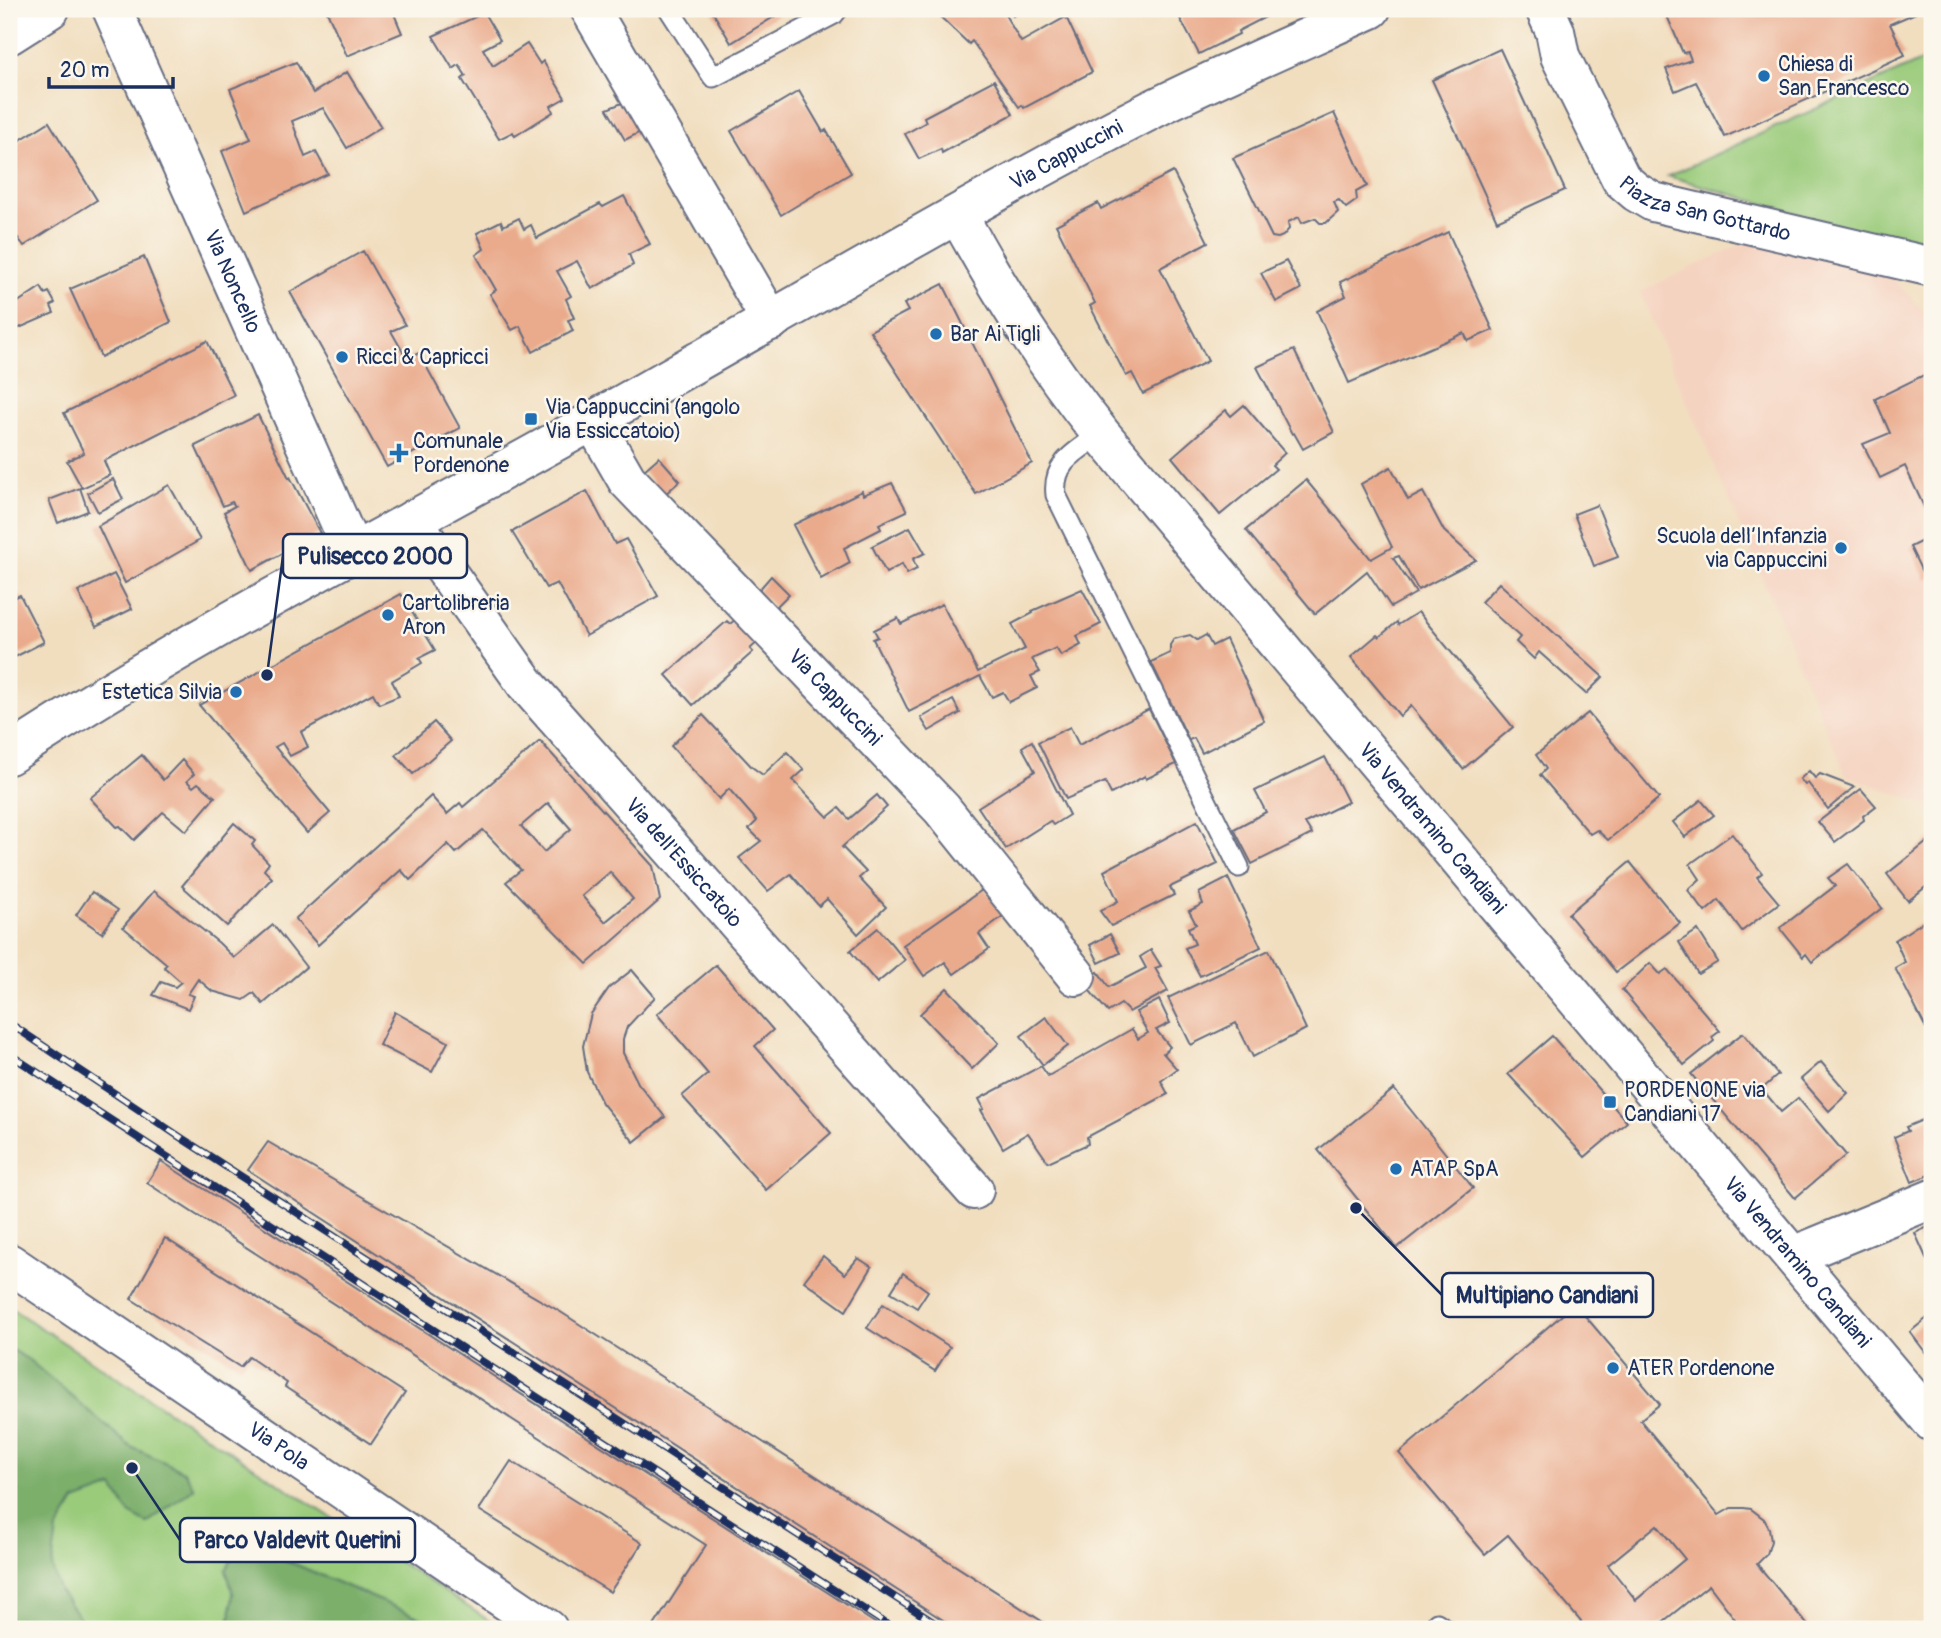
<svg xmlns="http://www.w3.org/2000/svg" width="1941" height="1638" font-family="Pangolin,sans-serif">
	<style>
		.built { fill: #f5d3c1 }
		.green { fill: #9acb7a; stroke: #5a7d6c; stroke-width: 2 }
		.forest { fill: #7baf6a; stroke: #4b6f64; stroke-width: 2 }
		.building { fill: #eaab8d; fill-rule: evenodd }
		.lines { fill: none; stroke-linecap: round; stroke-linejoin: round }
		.service-casing { stroke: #666c80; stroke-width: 23 }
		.minor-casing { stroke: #666c80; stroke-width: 42 }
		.secondary-casing { stroke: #666c80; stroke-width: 42 }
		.service { stroke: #fff; stroke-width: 19 }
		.minor { stroke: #fff; stroke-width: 38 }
		.secondary { stroke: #fff; stroke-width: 38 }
		.rail-casing { stroke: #1b2f5e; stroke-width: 8 }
		.rail { stroke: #fbf7ec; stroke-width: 5; stroke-dasharray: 16; stroke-linecap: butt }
		.poi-dot { fill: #1f6fb2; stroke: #fbf7ec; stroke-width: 2.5 }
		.labels { text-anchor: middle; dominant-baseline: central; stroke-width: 5; stroke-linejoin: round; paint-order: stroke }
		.poi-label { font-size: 21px; fill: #1b2f5e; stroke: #fbf7ec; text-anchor: start }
		.street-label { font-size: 21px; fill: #1b2f5e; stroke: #fbf7ec }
		.leader { fill: none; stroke: #1b2f5e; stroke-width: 2.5 }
		.callout-dot { fill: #1b2f5e; stroke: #fbf7ec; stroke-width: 2.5 }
		.callout { fill: #fbf7ec; stroke: #1b2f5e; stroke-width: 2.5 }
		.callout-label { font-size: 23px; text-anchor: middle; font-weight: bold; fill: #1b2f5e }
	</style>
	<rect width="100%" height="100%" fill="#fbf7ec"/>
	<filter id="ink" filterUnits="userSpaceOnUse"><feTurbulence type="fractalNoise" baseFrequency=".0143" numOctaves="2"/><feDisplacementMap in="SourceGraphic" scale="14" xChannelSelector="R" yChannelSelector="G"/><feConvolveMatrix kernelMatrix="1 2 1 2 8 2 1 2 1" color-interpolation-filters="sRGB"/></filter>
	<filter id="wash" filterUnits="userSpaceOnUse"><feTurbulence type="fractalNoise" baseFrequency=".00686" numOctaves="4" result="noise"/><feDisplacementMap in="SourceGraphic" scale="28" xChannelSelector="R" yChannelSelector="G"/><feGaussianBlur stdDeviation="1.57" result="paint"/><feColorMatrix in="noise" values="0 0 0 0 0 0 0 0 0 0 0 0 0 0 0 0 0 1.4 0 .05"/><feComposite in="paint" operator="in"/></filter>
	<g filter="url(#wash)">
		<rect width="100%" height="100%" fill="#f1debf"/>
		<path class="built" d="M 1755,238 L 1893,279 L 1932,320 L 1932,807 L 1846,775 L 1640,292 Z"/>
		<g class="green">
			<path d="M 1932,56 L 1932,252 L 1668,176 Z"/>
			<path d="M 9,1307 L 502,1629 L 9,1629 Z"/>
		</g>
		<g class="forest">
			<path d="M 9,1348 L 29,1360 L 131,1447 L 184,1471 L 194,1488 L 147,1523 L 129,1513 L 113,1487 L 75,1501 L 57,1530 L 52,1566 L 59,1590 L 82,1621 L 142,1629 L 9,1629 Z"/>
			<path d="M 241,1541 L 437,1625 L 444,1629 L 229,1629 L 233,1593 L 226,1570 Z"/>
		</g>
		<g id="blocks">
			<g class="building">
				<path d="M 326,9 L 392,9 L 402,33 L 347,56 Z"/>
				<path d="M 711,9 L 787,9 L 731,43 Z"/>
				<path d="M 932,9 L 1023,9 L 1013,16 L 1009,11 L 1004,13 L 1021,42 L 1066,17 L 1092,72 L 1024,108 L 1022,105 L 1019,107 L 972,41 L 969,44 Z"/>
				<path d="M 1175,9 L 1281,9 L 1238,31 L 1239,34 L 1199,54 Z"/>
				<path d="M 1664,9 L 1925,9 L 1890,24 L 1905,55 L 1725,137 L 1696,82 L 1675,91 L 1666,69 L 1691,60 L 1688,52 L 1683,53 Z"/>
				<path d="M 484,13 L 500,40 L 483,49 L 493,66 L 527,44 L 540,64 L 543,61 L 565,98 L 551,106 L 553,112 L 515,136 L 513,132 L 499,139 L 462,79 L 466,76 L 459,65 L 453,69 L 433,36 Z"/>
				<path d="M 1500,49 L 1565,190 L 1497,221 L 1432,80 Z"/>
				<path d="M 296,62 L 313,93 L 347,72 L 381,127 L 347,148 L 323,108 L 292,121 L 305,157 L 316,152 L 328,174 L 246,211 L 222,151 L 251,139 L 230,89 Z"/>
				<path d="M 994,80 L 1013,114 L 942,153 L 941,149 L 919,159 L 905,134 L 926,122 L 924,117 Z"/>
				<path d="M 799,91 L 823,132 L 826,130 L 851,173 L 781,215 L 731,131 Z"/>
				<path d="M 627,101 L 644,130 L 625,140 L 607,109 Z"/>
				<path d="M 1334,113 L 1367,186 L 1356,192 L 1357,200 L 1346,208 L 1339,200 L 1334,202 L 1338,212 L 1326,223 L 1320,223 L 1315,218 L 1302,223 L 1299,217 L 1288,222 L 1289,229 L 1283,236 L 1278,238 L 1272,237 L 1233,158 Z"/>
				<path d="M 49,122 L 97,200 L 24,246 L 18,238 L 9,244 L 9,147 Z"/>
				<path d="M 1173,172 L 1208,242 L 1160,268 L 1208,361 L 1143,394 L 1132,373 L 1126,376 L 1090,306 L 1095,303 L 1056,225 L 1098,203 L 1101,209 Z"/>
				<path d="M 624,196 L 650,244 L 629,254 L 633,265 L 592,289 L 577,261 L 557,271 L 571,296 L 566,299 L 574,318 L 568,320 L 573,331 L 533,352 L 520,326 L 512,330 L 490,294 L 496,290 L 476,255 L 484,249 L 477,233 L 501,221 L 503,226 L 519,218 L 524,229 L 531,225 L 537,238 L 600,204 L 603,207 Z"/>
				<path d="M 1448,232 L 1493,330 L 1468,341 L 1464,333 L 1349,383 L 1317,311 L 1346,296 L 1340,282 Z"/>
				<path d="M 363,251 L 405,325 L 391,331 L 407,359 L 419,353 L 460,428 L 387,467 L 290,292 Z"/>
				<path d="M 144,257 L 171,322 L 101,357 L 70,289 Z"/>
				<path d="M 1286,261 L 1301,289 L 1276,302 L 1261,273 Z"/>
				<path d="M 943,284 L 1032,463 L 976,494 L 870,331 L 908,311 L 904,304 Z"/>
				<path d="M 41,287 L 45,294 L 49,292 L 55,303 L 51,306 L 54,313 L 10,332 L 9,308 Z"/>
				<path d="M 207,341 L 234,395 L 104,461 L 110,475 L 82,488 L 67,461 L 84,453 L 64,413 Z"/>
				<path d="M 1294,350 L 1334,432 L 1303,449 L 1294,433 L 1292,434 L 1257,367 Z"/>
				<path d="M 1932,371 L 1932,524 L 1905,466 L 1880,478 L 1863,444 L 1890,433 L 1875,399 Z"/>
				<path d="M 1244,405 L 1285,453 L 1272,465 L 1276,469 L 1220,515 L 1172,457 L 1226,410 L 1231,416 Z"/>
				<path d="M 258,415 L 289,478 L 290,477 L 320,533 L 252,570 L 224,512 L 235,506 L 232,502 L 223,506 L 195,446 Z"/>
				<path d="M 659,457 L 680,481 L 664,495 L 643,471 Z"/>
				<path d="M 1391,467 L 1408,500 L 1423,492 L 1444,531 L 1476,560 L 1418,590 L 1399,556 L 1393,558 L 1416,593 L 1391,607 L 1367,571 L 1315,614 L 1246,530 L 1306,480 L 1371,559 L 1392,547 L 1361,484 Z"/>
				<path d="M 113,479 L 123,499 L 98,512 L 88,493 Z"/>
				<path d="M 892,483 L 907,511 L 879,524 L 881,529 L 844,548 L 850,563 L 821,579 L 793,525 L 862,491 L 863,495 Z"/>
				<path d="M 169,485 L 200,540 L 125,583 L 98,526 Z"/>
				<path d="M 80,488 L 88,511 L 58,523 L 49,500 Z"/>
				<path d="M 587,491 L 615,544 L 626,539 L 658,596 L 586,636 L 557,583 L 546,588 L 512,532 Z"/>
				<path d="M 1597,505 L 1618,557 L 1594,566 L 1574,514 Z"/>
				<path d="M 910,527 L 925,553 L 913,559 L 917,569 L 907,574 L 902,564 L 886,573 L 872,546 Z"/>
				<path d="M 1932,536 L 1932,577 L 1926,580 L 1910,547 Z"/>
				<path d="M 114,574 L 132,609 L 96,627 L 78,592 Z"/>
				<path d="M 771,576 L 789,594 L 775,608 L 758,591 Z"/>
				<path d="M 1499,583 L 1603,677 L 1586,694 L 1539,652 L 1534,659 L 1516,642 L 1520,637 L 1481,602 Z"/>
				<path d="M 1082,589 L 1101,624 L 1077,636 L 1081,645 L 1061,656 L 1056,648 L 1032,659 L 1040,672 L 1031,676 L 1037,688 L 1009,702 L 1003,692 L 992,697 L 980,676 L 909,712 L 873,639 L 878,637 L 874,630 L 898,618 L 901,624 L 942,604 L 978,672 L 1025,649 L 1012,624 L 1033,613 L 1032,611 Z"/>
				<path d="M 401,594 L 435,650 L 419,658 L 422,663 L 392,681 L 399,696 L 379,704 L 373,693 L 301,732 L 308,747 L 290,756 L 282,743 L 275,747 L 330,813 L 307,833 L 199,705 Z"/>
				<path d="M 20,595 L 44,642 L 9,660 L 9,600 Z"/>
				<path d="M 1418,612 L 1513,727 L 1463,769 L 1411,706 L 1400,716 L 1351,657 L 1377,635 L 1379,637 L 1397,622 L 1398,625 Z"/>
				<path d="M 737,618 L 760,640 L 750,649 L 753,652 L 693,705 L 666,675 L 727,621 L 730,624 Z"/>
				<path d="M 1190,635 L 1197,640 L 1206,635 L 1212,646 L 1226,639 L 1264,721 L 1202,753 L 1194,738 L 1189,740 L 1151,662 L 1170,653 L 1170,645 L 1174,639 Z"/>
				<path d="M 953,700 L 960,713 L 929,731 L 921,718 Z"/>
				<path d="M 1149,709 L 1176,764 L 1146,779 L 1145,776 L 1111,794 L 1105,782 L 1066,799 L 1038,742 L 1070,727 L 1079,745 Z"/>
				<path d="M 1588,713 L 1659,798 L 1608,840 L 1597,830 L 1590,834 L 1540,775 L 1546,769 L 1536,755 Z"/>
				<path d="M 703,715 L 752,767 L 763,775 L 787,752 L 804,770 L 793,780 L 828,817 L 839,808 L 849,819 L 877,795 L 887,807 L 842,847 L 866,872 L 859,878 L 886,907 L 858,934 L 827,899 L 819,906 L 791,874 L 768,891 L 739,858 L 761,841 L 749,829 L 757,821 L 729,789 L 719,799 L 671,746 Z"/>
				<path d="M 434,722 L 451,741 L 413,774 L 396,755 Z"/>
				<path d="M 540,741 L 653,866 L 660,900 L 587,964 L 506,882 L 521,870 L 483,830 L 456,853 L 448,844 L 410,880 L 401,870 L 318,945 L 295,919 L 431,796 L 447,814 L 460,803 L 463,807 ZM 548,803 L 571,829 L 544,852 L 521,826 ZM 610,872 L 633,899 L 605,922 L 582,896 Z"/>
				<path d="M 1032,741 L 1069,815 L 1053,825 L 1050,821 L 1006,849 L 978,807 L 1035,771 L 1022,747 Z"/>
				<path d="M 142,755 L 163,780 L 182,760 L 194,774 L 187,781 L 193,787 L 198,783 L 215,797 L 186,831 L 163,812 L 134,840 L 120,826 L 117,827 L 90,798 Z"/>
				<path d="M 1325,757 L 1348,802 L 1305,823 L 1312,834 L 1252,864 L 1234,829 L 1266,812 L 1255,791 Z"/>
				<path d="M 1809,771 L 1815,778 L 1820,774 L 1854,787 L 1828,809 L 1808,783 L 1805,785 L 1800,779 Z"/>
				<path d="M 1861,789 L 1876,806 L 1863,816 L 1864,820 L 1835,842 L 1818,822 Z"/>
				<path d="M 1701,800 L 1714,815 L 1685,837 L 1673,822 Z"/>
				<path d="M 1197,821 L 1218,864 L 1170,887 L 1174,895 L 1111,926 L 1100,911 L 1118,901 L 1104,871 Z"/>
				<path d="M 234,823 L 255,841 L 252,845 L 269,863 L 264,870 L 272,878 L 227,926 L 182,886 Z"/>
				<path d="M 1732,834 L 1762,873 L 1757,877 L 1779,903 L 1742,931 L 1719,900 L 1705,912 L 1688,890 L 1700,879 L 1690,864 Z"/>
				<path d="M 1932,838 L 1932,890 L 1928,885 L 1908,901 L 1887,874 Z"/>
				<path d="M 1630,862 L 1680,923 L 1616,972 L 1568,914 Z"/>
				<path d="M 1848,864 L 1882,908 L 1812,962 L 1806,954 L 1803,957 L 1780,928 L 1835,886 L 1828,878 Z"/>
				<path d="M 1228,878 L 1261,947 L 1200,976 L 1185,948 L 1195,944 L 1188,928 L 1196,924 L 1189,911 L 1203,904 L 1199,893 Z"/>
				<path d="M 985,888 L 1003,916 L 979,934 L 989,949 L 954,974 L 945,962 L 924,976 L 903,945 Z"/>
				<path d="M 154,891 L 219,943 L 234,958 L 273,925 L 306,967 L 263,1004 L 254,993 L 244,1000 L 212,991 L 198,979 L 188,994 L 194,996 L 188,1009 L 153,995 L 161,982 L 175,987 L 181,982 L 164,967 L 167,964 L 123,927 Z"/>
				<path d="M 92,892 L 118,910 L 102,933 L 76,915 Z"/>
				<path d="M 1929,918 L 1932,922 L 1932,1034 L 1930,1036 L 1895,968 L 1905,962 L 1895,940 Z"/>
				<path d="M 878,928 L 905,960 L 877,983 L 850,951 Z"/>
				<path d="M 1698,930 L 1718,962 L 1698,974 L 1679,942 Z"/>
				<path d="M 1110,934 L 1120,953 L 1099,963 L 1090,945 Z"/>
				<path d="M 1151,950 L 1161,966 L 1155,968 L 1168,991 L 1129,1012 L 1121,1004 L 1108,1012 L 1083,983 L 1098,972 L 1109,987 L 1146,968 L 1140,957 Z"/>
				<path d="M 1269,950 L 1306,1029 L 1253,1057 L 1236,1023 L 1191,1045 L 1168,998 Z"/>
				<path d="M 1650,963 L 1660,974 L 1667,969 L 1720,1031 L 1712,1037 L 1714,1041 L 1684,1065 L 1622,990 Z"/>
				<path d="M 716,965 L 773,1030 L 755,1046 L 831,1133 L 766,1190 L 682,1096 L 708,1074 L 657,1014 Z"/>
				<path d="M 632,970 L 655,997 L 627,1027 L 623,1039 L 623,1053 L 638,1083 L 665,1117 L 634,1142 L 602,1103 L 587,1072 L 583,1046 L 591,1014 L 609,988 Z"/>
				<path d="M 947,988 L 999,1043 L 972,1069 L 920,1014 Z"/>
				<path d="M 1159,1000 L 1170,1023 L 1156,1030 L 1170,1047 L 1163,1053 L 1177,1069 L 1161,1081 L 1168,1094 L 1087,1137 L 1088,1144 L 1048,1162 L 1028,1133 L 1003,1148 L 981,1110 L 984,1109 L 979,1099 L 1041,1066 L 1048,1076 L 1132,1029 L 1138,1039 L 1148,1033 L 1136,1012 Z"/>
				<path d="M 395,1012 L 448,1042 L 432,1072 L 379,1045 Z"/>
				<path d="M 1046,1017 L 1068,1046 L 1043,1065 L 1021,1036 Z"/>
				<path d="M 1743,1033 L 1778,1075 L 1762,1089 L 1781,1112 L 1798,1098 L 1846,1155 L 1795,1198 L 1691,1074 Z"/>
				<path d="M 1552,1036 L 1627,1122 L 1585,1157 L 1508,1074 Z"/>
				<path d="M 1821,1062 L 1848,1093 L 1829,1111 L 1801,1079 Z"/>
				<path d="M 1394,1089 L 1473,1188 L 1397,1248 L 1318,1150 Z"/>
				<path d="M 1932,1116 L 1932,1174 L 1912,1182 L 1894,1137 L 1908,1131 L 1906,1127 Z"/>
				<path d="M 268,1142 L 559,1311 L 1054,1629 L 957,1629 L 248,1170 Z"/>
				<path d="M 161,1161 L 884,1629 L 652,1629 L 706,1545 L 147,1183 Z"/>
				<path d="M 1932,1225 L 1932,1271 L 1915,1233 Z"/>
				<path d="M 165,1238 L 405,1393 L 371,1444 L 285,1387 L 287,1383 L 249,1357 L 240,1367 L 131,1299 Z"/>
				<path d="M 823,1256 L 845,1274 L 858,1258 L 872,1267 L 846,1311 L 804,1281 Z"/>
				<path d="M 903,1273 L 928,1291 L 917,1308 L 891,1292 Z"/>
				<path d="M 883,1304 L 950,1347 L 935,1371 L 867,1328 Z"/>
				<path d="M 1575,1304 L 1660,1404 L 1640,1420 L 1719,1515 L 1731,1508 L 1744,1508 L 1751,1509 L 1764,1519 L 1769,1528 L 1771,1541 L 1767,1554 L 1757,1564 L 1811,1629 L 1730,1629 L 1738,1623 L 1709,1585 L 1655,1628 L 1656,1629 L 1587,1629 L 1508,1535 L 1485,1554 L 1399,1453 ZM 1657,1525 L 1685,1559 L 1636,1600 L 1608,1565 Z"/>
				<path d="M 1932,1314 L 1932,1361 L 1910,1332 Z"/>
				<path d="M 511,1461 L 642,1543 L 610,1592 L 479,1510 Z"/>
			</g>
		</g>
	</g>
	<g filter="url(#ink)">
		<use href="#blocks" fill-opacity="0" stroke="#666c80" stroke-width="2"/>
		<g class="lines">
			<defs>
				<g id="service">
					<path d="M 669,9 L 713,77 L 834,14 L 838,9"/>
					<path d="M 1101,434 C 1077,451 1052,462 1056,495 L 1239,867"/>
					<path d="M 1437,1623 L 1445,1629"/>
				</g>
				<g id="minor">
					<path id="s1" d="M 112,9 L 353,552"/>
					<path d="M 590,9 L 771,321"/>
					<path id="s2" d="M 1545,9 L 1555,31 L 1560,56 L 1621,179 L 1636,192 L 1653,202 L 1932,267"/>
					<path d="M 9,35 L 50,9"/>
					<path id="s3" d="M 958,215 C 1002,295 1044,363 1101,434 L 1932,1422"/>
					<path id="s4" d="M 593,421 L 627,480 L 942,809 L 1076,976"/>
					<path id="s5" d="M 414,519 L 434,554 L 526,684 L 974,1190"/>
					<path d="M 1793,1256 L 1932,1199"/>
				</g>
				<g id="secondary">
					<path id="s6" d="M 9,755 C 189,637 383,538 571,433 C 764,326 954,211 1151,110 C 1223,74 1298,42 1371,9"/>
					<path id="s7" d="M 9,1263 L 548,1629"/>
				</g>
			</defs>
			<use href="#service" class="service-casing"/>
			<use href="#minor" class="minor-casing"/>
			<use href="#secondary" class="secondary-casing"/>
			<use href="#service" class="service"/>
			<use href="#minor" class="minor"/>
			<use href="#secondary" class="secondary"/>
			<defs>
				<g id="rail">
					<path d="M 9,1023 L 183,1139 L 944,1629"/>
					<path d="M 9,1054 L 894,1629"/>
				</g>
			</defs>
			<use href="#rail" class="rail-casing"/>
			<use href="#rail" class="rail"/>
		</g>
	</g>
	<g class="poi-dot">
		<circle cx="1764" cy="76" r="7"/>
		<circle cx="936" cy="334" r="7"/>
		<circle cx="342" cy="357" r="7"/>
		<rect x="524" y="412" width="14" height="14" rx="3.5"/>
		<path d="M395.5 442.5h7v7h7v7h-7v7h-7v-7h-7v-7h7z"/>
		<circle cx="1841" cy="548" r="7"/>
		<circle cx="388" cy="615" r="7"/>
		<circle cx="236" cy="692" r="7"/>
		<rect x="1603" y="1095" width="14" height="14" rx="3.5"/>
		<circle cx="1396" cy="1169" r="7"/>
		<circle cx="1613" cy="1368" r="7"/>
	</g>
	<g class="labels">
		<g class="poi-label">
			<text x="1778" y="64">Chiesa di<tspan x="1778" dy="24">San Francesco</tspan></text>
			<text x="950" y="334">Bar Ai Tigli</text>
			<text x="356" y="357">Ricci &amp; Capricci</text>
			<text x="545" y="407">Via Cappuccini (angolo<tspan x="545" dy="24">Via Essiccatoio)</tspan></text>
			<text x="413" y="441">Comunale<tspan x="413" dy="24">Pordenone</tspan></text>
			<text x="1827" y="536" text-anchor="end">Scuola dell’Infanzia<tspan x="1827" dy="24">via Cappuccini</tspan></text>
			<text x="402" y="603">Cartolibreria<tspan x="402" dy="24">Aron</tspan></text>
			<text x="222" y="692" text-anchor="end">Estetica Silvia</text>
			<text x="1624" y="1090">PORDENONE via<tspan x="1624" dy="24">Candiani 17</tspan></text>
			<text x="1410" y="1169">ATAP SpA</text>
			<text x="1627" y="1368">ATER Pordenone</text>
		</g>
		<g class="street-label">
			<text stroke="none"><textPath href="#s6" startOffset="1216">Via Cappuccini</textPath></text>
			<text stroke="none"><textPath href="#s2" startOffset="278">Piazza San Gottardo</textPath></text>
			<text stroke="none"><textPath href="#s1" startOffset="298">Via Noncello</textPath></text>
			<text stroke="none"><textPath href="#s4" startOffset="369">Via Cappuccini</textPath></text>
			<text stroke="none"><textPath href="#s3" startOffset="777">Via Vendramino Candiani</textPath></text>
			<text stroke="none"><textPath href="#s5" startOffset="438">Via dell'Essiccatoio</textPath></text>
			<text stroke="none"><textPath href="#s3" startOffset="1344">Via Vendramino Candiani</textPath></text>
			<text stroke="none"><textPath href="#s7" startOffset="326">Via Pola</textPath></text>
		</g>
	</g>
	<path class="leader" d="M267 675L283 556M1356 1208L1442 1295M132 1468L180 1540"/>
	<g class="callout-dot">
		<circle cx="267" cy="675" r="7"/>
		<circle cx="1356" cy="1208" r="7"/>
		<circle cx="132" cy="1468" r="7"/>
	</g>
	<g class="callout">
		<rect x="283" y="534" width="184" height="44" rx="7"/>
		<rect x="1442" y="1273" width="211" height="44" rx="7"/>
		<rect x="180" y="1518" width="235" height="44" rx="7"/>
	</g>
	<g class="callout-label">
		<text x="375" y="564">Pulisecco 2000</text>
		<text x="1547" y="1303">Multipiano Candiani</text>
		<text x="297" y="1548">Parco Valdevit Querini</text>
	</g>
	<rect width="1941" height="1638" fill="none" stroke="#fbf7ec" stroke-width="35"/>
	<path d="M49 77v10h124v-10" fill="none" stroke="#1b2f5e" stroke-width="3.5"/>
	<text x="60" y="77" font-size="21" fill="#1b2f5e" stroke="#fbf7ec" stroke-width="5" paint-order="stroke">20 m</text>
</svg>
